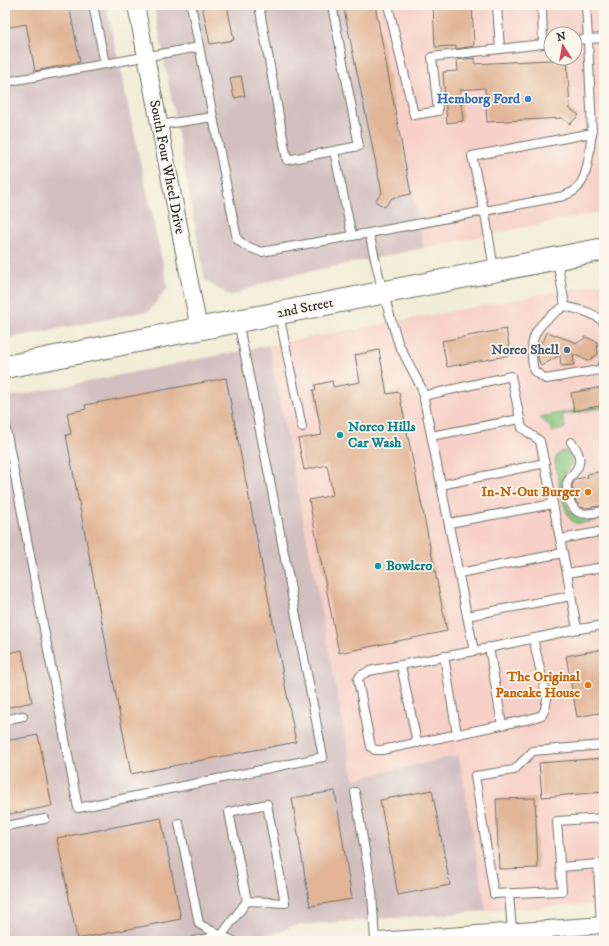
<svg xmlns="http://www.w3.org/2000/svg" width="609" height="946" font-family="'IM FELL DW Pica',serif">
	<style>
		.built { fill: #f7d1c7; fill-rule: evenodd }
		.industrial { fill: #d2bfc0 }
		.green { fill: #82c57f; stroke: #567855 }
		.building { fill: #e1b596 }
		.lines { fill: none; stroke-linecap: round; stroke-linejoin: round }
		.lane-casing { stroke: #716f67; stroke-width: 10 }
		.street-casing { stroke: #716f67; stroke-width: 18 }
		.secondary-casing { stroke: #716f67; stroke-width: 24 }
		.lane { stroke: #fff; stroke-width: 8 }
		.street { stroke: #fff; stroke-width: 16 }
		.secondary { stroke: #fff; stroke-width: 22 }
		.shop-dot { fill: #3f7fe0; stroke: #fbf7ec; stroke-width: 1.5 }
		.service-dot { fill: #5c6f8a; stroke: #fbf7ec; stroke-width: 1.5 }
		.culture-dot { fill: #0f9aa8; stroke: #fbf7ec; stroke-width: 1.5 }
		.food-dot { fill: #e8710a; stroke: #fbf7ec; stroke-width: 1.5 }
		.labels { text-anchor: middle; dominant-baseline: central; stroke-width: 3.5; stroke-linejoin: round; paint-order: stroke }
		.shop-label { font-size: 14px; font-weight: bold; fill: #366cbe; stroke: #fbf7ec; text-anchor: end }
		.street-label { font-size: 14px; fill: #2b2b2b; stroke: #fbf7ec }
		.service-label { font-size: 14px; font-weight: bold; fill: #4e5e75; stroke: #fbf7ec; text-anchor: end }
		.culture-label { font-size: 14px; font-weight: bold; fill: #0d838f; stroke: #fbf7ec; text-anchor: start }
		.food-label { font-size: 14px; font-weight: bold; fill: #c56008; stroke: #fbf7ec; text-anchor: end }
	</style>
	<rect width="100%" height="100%" fill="#fbf7ec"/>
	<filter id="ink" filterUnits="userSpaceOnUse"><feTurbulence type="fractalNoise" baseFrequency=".025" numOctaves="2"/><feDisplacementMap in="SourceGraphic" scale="8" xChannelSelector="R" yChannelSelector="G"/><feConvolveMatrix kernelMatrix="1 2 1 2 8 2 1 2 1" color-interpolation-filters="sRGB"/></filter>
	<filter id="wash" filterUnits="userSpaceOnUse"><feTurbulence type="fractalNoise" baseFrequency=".012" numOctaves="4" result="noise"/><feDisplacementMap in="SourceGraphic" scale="16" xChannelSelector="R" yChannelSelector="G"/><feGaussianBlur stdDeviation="0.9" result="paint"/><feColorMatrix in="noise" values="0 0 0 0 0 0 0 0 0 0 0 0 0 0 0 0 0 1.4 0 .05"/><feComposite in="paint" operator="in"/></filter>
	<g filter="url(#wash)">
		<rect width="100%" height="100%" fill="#f2edd6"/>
		<g class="built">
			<path d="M 374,5 L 604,5 L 604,211 L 424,248 ZM 551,34 L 575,34 L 575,58 L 551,58 Z"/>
			<path d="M 604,283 L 604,904 L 486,911 L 459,755 L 354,779 L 269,345 Z"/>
		</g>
		<g class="industrial">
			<path d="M 5,5 L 106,5 L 168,287 L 149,311 L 5,339 Z"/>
			<path d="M 154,5 L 374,5 L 424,248 L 274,279 L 230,296 L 205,280 Z"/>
			<path d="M 269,345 L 354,779 L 459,755 L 486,911 L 301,925 L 290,927 L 271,936 L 264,941 L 5,941 L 5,398 Z"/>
		</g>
		<g class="green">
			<path d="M 604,405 L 604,408 L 562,415 L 565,428 L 552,432 L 551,427 L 539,417 Z"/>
			<path d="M 564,451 L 570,453 L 573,460 C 570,467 565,473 563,480 C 561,485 564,492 565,498 C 571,523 584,518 604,513 L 604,518 C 596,520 584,524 576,523 C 563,520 558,475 555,463 C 555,456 558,453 564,451 Z"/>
		</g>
		<g id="blocks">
			<g class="building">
				<path d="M 5,5 L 69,5 L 80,62 L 35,71 L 26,24 L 5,28 Z"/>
				<path d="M 202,5 L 227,5 L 234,40 L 210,44 Z"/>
				<path d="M 343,5 L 375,5 L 411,194 L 392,198 L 385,207 L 375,201 L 382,193 Z"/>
				<path d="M 433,5 L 472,5 L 474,46 L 456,49 L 456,46 L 435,47 Z"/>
				<path d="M 475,58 L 475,64 L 567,59 L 570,109 L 579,115 L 570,124 L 562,118 L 487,122 L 485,88 L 460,90 L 463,121 L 447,123 L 443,72 L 458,71 L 457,60 Z"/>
				<path d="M 241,76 L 245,96 L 234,98 L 230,78 Z"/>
				<path d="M 506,329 L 511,355 L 447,367 L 442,341 Z"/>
				<path d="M 547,332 L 577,343 L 586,337 L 597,342 L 598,354 L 588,361 L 573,354 L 574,365 L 561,366 L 560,355 L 541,366 L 538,359 L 538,344 L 544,340 Z"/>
				<path d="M 379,350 L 387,394 L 399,392 L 447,631 L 339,653 L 309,500 L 333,495 L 327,465 L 304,470 L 298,439 L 322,435 L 313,390 L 316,390 L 315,385 L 332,381 L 333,387 L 360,382 L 355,355 Z"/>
				<path d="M 226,378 L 296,742 L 131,774 L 66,435 L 71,434 L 67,413 L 86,409 L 85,405 Z"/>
				<path d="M 602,387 L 604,405 L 574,411 L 571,393 Z"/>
				<path d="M 604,471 L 604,505 L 585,508 L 581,507 L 576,502 L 574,496 L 572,486 L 574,482 L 576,479 L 588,477 L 587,474 Z"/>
				<path d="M 604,649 L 604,712 L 577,717 L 566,656 Z"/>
				<path d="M 22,650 L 32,702 L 5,708 L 5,654 Z"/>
				<path d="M 38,735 L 52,806 L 5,815 L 5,741 Z"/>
				<path d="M 604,758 L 604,792 L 542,797 L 539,763 Z"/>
				<path d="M 432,790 L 450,885 L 398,895 L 380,800 Z"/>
				<path d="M 335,791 L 352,899 L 310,906 L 292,798 Z"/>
				<path d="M 535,798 L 538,868 L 499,869 L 496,799 Z"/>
				<path d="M 161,818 L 181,919 L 77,939 L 57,838 Z"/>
			</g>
		</g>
	</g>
	<g filter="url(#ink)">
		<use href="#blocks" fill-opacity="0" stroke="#716f67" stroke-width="1"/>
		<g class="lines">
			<defs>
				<g id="lane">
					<path d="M 93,5 L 105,64"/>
					<path d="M 191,5 L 237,239 L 244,245 L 261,252 L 369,233 L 383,293 L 399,345 L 422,389 L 474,651 L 573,630 L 604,625"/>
					<path d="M 259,5 L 287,160 L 359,146 L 332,5"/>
					<path d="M 388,5 L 414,115 L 438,111 L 432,57 L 551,43"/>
					<path d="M 497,5 L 500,49"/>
					<path d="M 542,5 L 543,44"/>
					<path d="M 575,40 L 588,39 L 586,5"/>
					<path d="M 5,82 L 199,47"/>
					<path d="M 159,125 L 213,117"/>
					<path d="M 334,151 L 352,236"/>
					<path d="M 369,233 L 564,196 C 567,194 572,193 575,190 C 589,179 589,150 592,133"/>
					<path d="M 557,259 L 565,306 C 536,324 527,337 534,371 L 546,379 L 599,370 L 604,363"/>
					<path d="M 494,270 L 486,219 L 472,156 L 592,133 L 588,39 L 604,38"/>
					<path d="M 565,306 C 578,310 595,312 604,323"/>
					<path d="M 279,314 L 302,427"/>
					<path d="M 423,396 L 511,376 L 522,428 L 540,441 L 567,573 L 604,567"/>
					<path d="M 5,424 L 78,808 L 323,757 L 268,470 L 238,321"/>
					<path d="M 431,436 L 520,419"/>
					<path d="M 571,442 C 578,450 583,460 576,470 C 573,474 569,478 567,483 C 566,487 568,494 569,498 C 575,519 587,514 604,511"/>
					<path d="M 441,485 L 545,463"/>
					<path d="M 449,523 L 553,504"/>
					<path d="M 561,539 L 604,531"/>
					<path d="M 459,573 L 563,553"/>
					<path d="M 567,573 L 577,629"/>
					<path d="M 467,616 L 571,596"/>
					<path d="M 489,647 L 502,725"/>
					<path d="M 474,651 L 369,671 L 360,676 L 358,680 L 371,747 L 375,750 L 382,750 L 530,719 L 542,715 L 545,709 L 547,699 L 533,638"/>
					<path d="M 444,656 L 457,734"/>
					<path d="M 401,665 L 417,743"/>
					<path d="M 5,720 L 23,716"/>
					<path d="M 604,745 L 533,751 L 514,770 L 475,776 L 494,894 L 562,891 L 557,821 L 604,818"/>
					<path d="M 355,792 L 372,892 L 375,941"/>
					<path d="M 179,823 L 199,924 L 221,936 L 234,941"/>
					<path d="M 5,826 L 45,819"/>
					<path d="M 561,867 L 598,864"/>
					<path d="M 509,893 L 512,932"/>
					<path d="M 601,926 L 598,864 L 604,864"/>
					<path d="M 547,929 L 548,941"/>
					<path d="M 194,941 L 221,936 L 247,901 L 229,812 L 267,804 L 285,903 L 247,901"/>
				</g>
				<g id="street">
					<path d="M 136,5 L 199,329"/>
					<path d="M 378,941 L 604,925"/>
				</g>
				<path id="secondary" d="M 5,367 L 604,249"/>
			</defs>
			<use href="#lane" class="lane-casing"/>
			<use href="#street" class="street-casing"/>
			<use href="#secondary" class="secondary-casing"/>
			<use href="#lane" class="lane"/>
			<use href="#street" class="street"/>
			<use href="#secondary" class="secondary"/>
		</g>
	</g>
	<circle class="shop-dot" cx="528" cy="99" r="4"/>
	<circle class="service-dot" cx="567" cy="350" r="4"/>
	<g class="culture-dot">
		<circle cx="340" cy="435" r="4"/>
		<circle cx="378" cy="566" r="4"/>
	</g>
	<g class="food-dot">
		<circle cx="588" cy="492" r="4"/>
		<circle cx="588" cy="685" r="4"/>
	</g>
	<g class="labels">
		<g class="shop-label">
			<text x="520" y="99">Hemborg Ford</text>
		</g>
		<g class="street-label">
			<text transform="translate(167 167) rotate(79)">South Four Wheel Drive</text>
			<text transform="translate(305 308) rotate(-11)">2nd Street</text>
		</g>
		<g class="service-label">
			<text x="559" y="350">Norco Shell</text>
		</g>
		<g class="culture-label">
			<text x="348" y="427">Norco Hills<tspan x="348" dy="16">Car Wash</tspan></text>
			<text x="386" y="566">Bowlero</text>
		</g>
		<g class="food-label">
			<text x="580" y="492">In-N-Out Burger</text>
			<text x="580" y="677">The Original<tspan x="580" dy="16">Pancake House</tspan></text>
		</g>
	</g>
	<rect width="609" height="946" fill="none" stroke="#fbf7ec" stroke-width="20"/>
	<g transform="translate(563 46) rotate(349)"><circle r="19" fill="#fbf7ec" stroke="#a8a59f"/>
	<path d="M0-3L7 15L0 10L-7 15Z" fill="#d1495b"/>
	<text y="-6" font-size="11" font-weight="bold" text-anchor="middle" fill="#2b2b2b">N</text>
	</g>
</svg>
